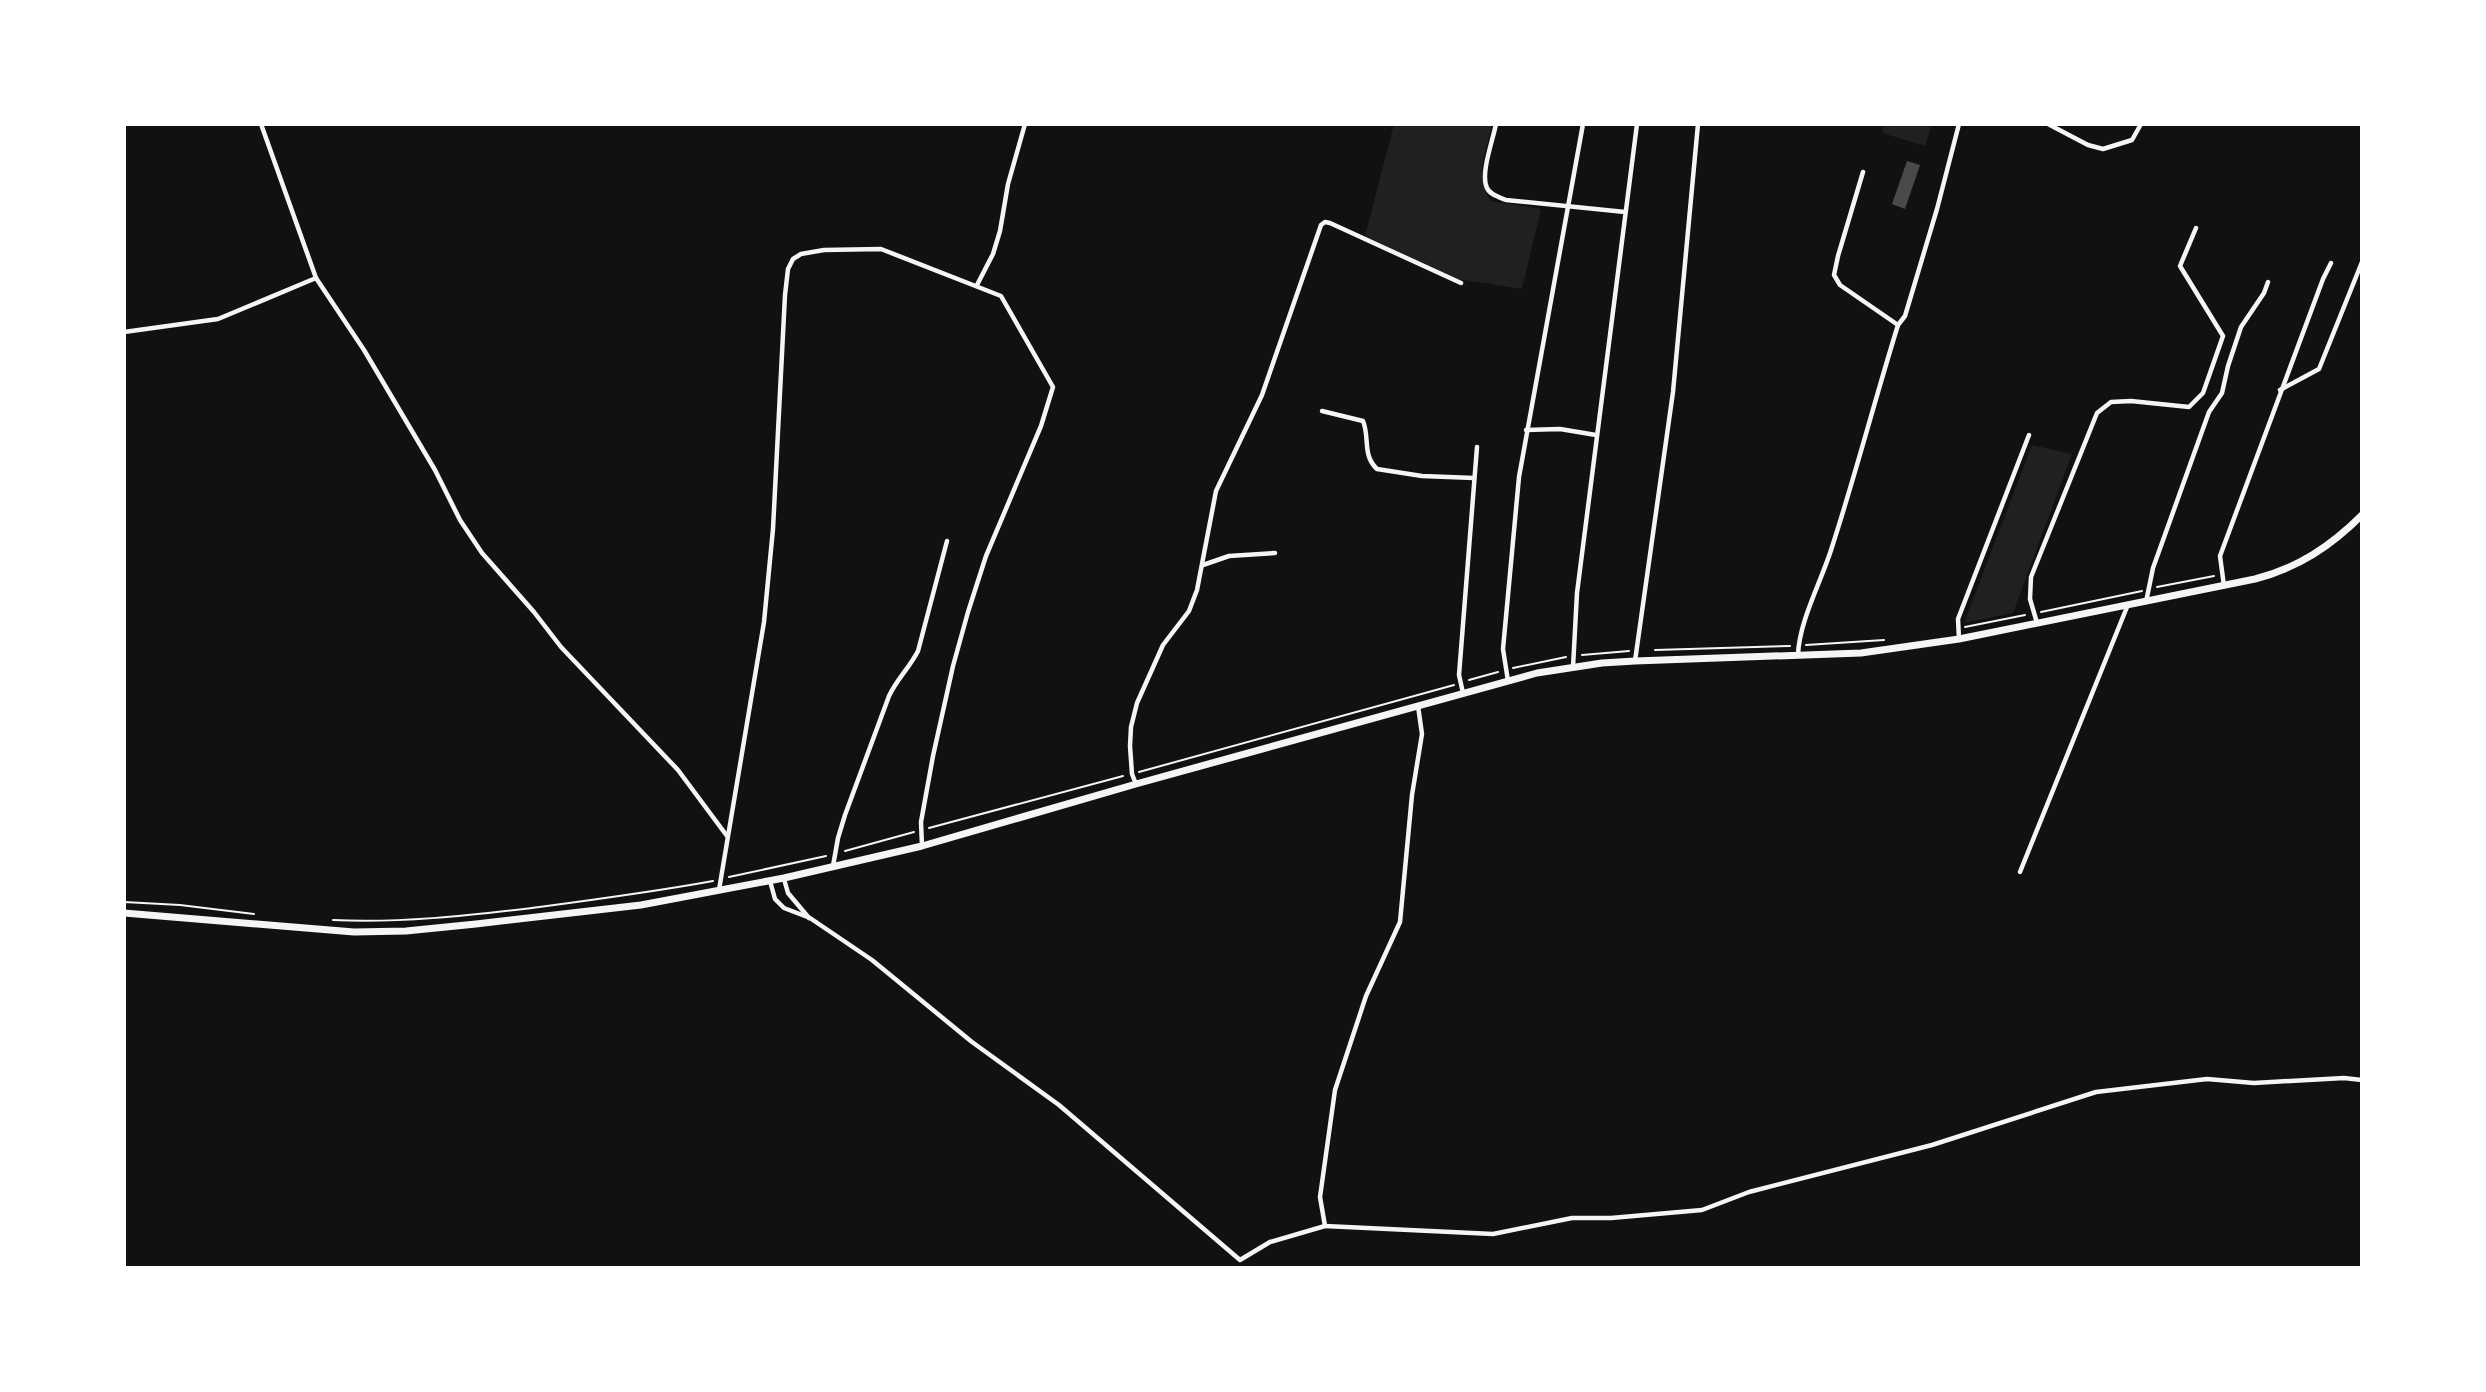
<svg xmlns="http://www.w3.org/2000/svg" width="2486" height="1392" font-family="'Fira Sans',sans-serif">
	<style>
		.green { fill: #202020 }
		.building { fill: #4a4a4a }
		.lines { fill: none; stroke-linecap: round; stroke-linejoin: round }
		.path { stroke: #f5f5f5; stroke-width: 2 }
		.minor { stroke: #f5f5f5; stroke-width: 4.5 }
		.secondary { stroke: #f5f5f5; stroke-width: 7 }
	</style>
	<rect width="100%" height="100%" fill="#111"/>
	<g class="green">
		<path d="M 1394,124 L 1492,124 C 1487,149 1473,179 1491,201 L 1541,209 L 1522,289 L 1458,279 L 1365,236 Z"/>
		<path d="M 1884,124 L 1932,124 L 1925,146 L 1882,133 Z"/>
		<path d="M 2032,445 L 2072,454 L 2013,613 L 1964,623 Z"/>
	</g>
	<path class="building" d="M 1907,161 L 1920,165 L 1905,209 L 1892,204 Z"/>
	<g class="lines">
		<g class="path">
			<path d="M 2157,587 L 2214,576"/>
			<path d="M 2041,612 L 2142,591"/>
			<path d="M 1965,627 L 2025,615"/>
			<path d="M 1806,645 L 1884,640"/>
			<path d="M 1655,650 L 1790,646"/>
			<path d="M 1582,655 L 1629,651"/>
			<path d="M 1513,668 L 1566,657"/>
			<path d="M 1469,680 L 1498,672"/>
			<path d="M 1139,772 L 1454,685"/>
			<path d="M 929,828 L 1123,776"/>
			<path d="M 845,851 L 914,832"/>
			<path d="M 729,877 L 826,856"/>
			<path d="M 124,902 L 180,905 L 254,914"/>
			<path d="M 333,920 C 399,923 466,916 532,908 C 592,900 653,892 713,881"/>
		</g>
		<g class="minor">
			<path d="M 261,124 L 316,278 L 364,350 L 435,470 L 460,520 L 482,553 L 534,612 L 561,647 L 678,770 L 727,836"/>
			<path d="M 1496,124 C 1493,140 1480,174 1487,188 C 1490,195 1499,197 1506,200 L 1625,212"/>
			<path d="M 2048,124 L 2088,145 L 2103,149 L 2132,140 L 2141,124"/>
			<path d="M 1863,172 L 1838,256 L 1834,275 L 1840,285 L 1898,325"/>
			<path d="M 977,285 L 993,254 L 1000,231 L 1008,184 L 1025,124"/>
			<path d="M 124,332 L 218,319 L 316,278"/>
			<path d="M 2280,390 L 2319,369 L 2362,262"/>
			<path d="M 1322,411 L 1363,421 C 1370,438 1362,455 1377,469 L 1422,476 L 1474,478"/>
			<path d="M 1526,430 L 1560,429 L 1596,435"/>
			<path d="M 1203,565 L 1229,556 L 1275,553"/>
			<path d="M 2224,586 L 2220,556 L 2323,279 L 2331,263"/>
			<path d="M 2146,602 L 2153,568 L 2209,412 L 2222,393 L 2228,366 L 2241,327 L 2264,293 L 2268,282"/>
			<path d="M 2037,623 L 2030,599 L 2031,577 L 2097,413 L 2111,402 L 2131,401 L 2189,407 L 2203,393 L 2223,336 L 2180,266 L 2196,228"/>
			<path d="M 1959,639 L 1958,619 L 2029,435"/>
			<path d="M 1798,655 C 1799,621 1822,580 1832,547 C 1856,473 1875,399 1898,325 L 1905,316 L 1937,209 L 1959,124"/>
			<path d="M 1635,661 L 1673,392 L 1698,124"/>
			<path d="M 1573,667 L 1577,593 L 1637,124"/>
			<path d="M 1508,681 L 1503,649 L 1519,477 L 1583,124"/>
			<path d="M 1463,693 L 1459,675 L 1477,447"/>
			<path d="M 1136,784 L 1132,774 L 1130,746 L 1131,727 L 1137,703 L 1163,645 L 1189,611 L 1197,590 L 1216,491 L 1262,395 L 1321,225 L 1325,222 L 1330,223 L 1461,283"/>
			<path d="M 833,866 L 838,838 L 845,815 L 889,696 C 897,679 910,667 918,651 L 947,541"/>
			<path d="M 2020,872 L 2127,607"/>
			<path d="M 784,879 L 788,893 L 809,918"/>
			<path d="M 770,881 L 775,899 L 784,908 L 810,918 L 872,960 L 972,1042 L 1059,1105 L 1240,1260 L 1270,1242 L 1325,1226 L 1320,1197 L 1335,1090 L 1366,996 L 1400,922 L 1412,795 L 1422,734 L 1418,706"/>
			<path d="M 719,890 L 764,622 L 773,529 L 785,295 L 788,269 L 793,259 L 801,254 L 824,250 L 881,249 L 1001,296 L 1053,387 L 1041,426 L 986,556 L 968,612 L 953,666 L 933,756 L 921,822 L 922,846"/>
			<path d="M 1325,1226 L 1493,1234 L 1572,1218 L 1611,1218 L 1702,1210 L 1749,1192 L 1932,1145 L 2096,1092 L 2207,1079 L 2254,1083 L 2344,1078 L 2362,1080"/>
		</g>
		<path class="secondary" d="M 124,913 L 354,932 L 406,931 L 476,924 L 641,905 L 784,878 L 922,846 L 1136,784 L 1537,673 L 1602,663 L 1635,661 L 1861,653 L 1959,639 L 2255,579 C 2298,568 2331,546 2362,515"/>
	</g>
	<rect width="2486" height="1392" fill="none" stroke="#ffffff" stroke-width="252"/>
</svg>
